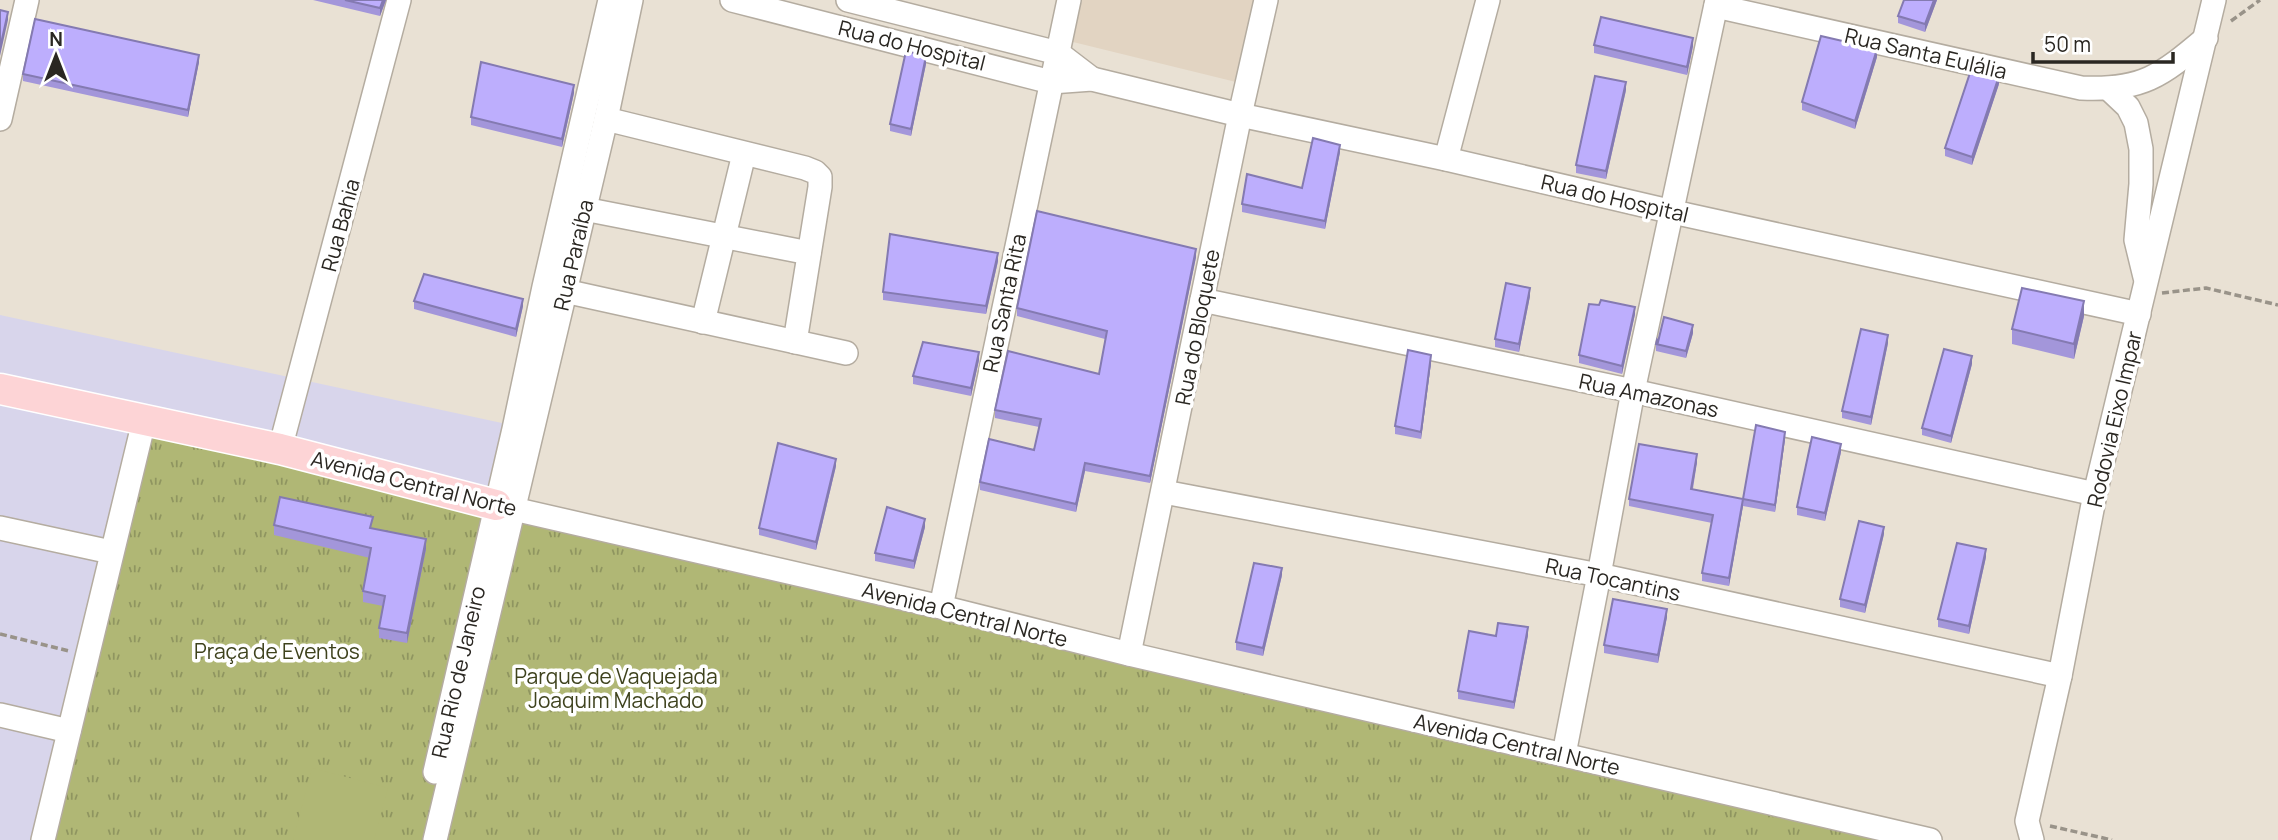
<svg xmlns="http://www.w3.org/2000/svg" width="2278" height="840" font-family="Manrope,sans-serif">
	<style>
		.commercial { fill: #d8d5eb }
		.built { fill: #e2d4c2 }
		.park { fill: url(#park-tufts) }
		.pitch { fill: #b0b775 }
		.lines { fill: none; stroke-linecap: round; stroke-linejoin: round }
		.minor-casing { stroke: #b4aca0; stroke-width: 26 }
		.major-casing { stroke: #fff; stroke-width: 33 }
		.path { stroke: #999389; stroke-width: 3.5; stroke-dasharray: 7 3.5; stroke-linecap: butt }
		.minor { stroke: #fff; stroke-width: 23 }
		.major { stroke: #fdd4d6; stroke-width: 30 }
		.wall { fill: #a396da }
		.shaded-wall { fill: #847ab1 }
		.building { fill: #bdaefd; stroke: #847ab1; stroke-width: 2 }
		.labels { text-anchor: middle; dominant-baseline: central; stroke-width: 7; stroke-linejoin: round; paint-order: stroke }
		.street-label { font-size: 21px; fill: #2a2722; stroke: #fff }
		.park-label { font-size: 21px; fill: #3e421d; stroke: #fff }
	</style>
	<defs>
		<pattern id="park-tufts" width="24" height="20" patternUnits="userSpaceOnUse" patternTransform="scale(1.75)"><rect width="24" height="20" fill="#b0b775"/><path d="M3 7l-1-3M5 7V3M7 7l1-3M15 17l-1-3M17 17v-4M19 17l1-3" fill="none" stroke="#8f9560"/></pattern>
	</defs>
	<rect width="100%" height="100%" fill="#e9e1d4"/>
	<path class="commercial" d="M 0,315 L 535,430 L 421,840 L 0,840 Z"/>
	<path class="built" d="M 1082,0 L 1255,0 L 1236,82 L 1073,42 Z"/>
	<path class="park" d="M 141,423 L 1930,840 L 47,840 Z"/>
	<path class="pitch" d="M 312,768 L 388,788 L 374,840 L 293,840 Z"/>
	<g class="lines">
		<defs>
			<g id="minor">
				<path d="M 732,0 L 1051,82 L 1092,79 L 1240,115 L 1446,159 L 1673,212 L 2139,314"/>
				<path d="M 848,0 L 1058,53 L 1092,79"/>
				<path d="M 1716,6 L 2081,88 C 2142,91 2161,76 2206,38"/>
				<path d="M 2110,90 L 2128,107 L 2136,123 L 2141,149 L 2141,184 L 2136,240 L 2145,277"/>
				<path d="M 0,119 L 27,0"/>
				<path d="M 606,119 L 805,168 L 815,172 L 820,177 L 820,187 L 795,342"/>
				<path d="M 1446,159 L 1488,0"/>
				<path d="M 584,209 L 809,253"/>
				<path d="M 551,288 L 846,353"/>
				<path d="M 1202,300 L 1633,391 L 2095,494"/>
				<path d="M 703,322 L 744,154"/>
				<path d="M 280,449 L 399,0"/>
				<path d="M 1164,492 L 1599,575 L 2060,676"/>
				<path d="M 496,505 L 941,607 L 1129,654 L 1930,840"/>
				<path d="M 0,528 L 111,552"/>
				<path d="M 941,607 L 1069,0"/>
				<path d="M 1129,654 L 1240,115 L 1266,0"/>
				<path d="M 0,715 L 69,731"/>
				<path d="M 1564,754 L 1599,575 L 1633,391 L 1717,0"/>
				<path d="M 435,772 L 514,429 L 544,287 L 610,0"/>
				<path d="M 43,840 L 144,421"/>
				<path d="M 435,840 L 606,119 L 631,0"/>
				<path d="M 2032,840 L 2027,821 L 2060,676 L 2095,494 L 2214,0"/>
			</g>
			<path id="major" d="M 0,389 L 280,449 L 496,505"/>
		</defs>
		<use href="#minor" class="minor-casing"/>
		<use href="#major" class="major-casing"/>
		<g class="path">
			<path d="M 2231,21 L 2260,0"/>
			<path d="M 2162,293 L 2206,288 L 2278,305"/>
			<path d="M 0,634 L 69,651"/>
			<path d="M 2050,826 L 2112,840"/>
		</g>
		<use href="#minor" class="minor"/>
		<use href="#major" class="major"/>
	</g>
	<g class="wall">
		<path d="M 313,0 L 386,0 L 380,16 Z"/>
		<path d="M 1904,0 L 1937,0 L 1925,32 L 1898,23 L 1898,16 Z"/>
		<path d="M 1594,45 L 1693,46 L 1687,75 L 1594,53 Z"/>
		<path d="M 1877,57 L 1855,129 L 1802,110 L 1802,102 Z"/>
		<path d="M 199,62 L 188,117 L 23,81 L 23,74 Z"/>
		<path d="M 926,64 L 911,136 L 890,131 L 890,124 Z"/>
		<path d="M 1999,84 L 1972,165 L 1945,156 L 1945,148 Z"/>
		<path d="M 1626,90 L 1606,179 L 1576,173 L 1576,165 Z"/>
		<path d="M 574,93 L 562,147 L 471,125 L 471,117 Z"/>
		<path d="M 1340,152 L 1325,229 L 1242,212 L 1242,204 L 1302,188 Z"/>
		<path d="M 1196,257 L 1150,483 L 1085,471 L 1076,512 L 980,490 L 980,482 L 1034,450 L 1039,427 L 995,418 L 995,410 L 1099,374 L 1105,339 L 1017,316 L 1017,308 Z"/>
		<path d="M 998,261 L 986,314 L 883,300 L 883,292 Z"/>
		<path d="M 1530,296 L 1519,352 L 1495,347 L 1495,339 Z"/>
		<path d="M 414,301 L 523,306 L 516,337 L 414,309 Z"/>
		<path d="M 1635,314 L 1622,374 L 1579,363 L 1579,355 Z"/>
		<path d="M 2084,316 L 2074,359 L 2012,344 L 2012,329 Z"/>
		<path d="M 1693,333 L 1686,358 L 1656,351 L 1656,344 L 1658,342 Z"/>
		<path d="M 1888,343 L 1871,425 L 1842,418 L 1842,411 Z"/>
		<path d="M 979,360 L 971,396 L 913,384 L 913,376 Z"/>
		<path d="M 1431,363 L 1421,439 L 1395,434 L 1395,426 Z"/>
		<path d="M 1972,364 L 1951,443 L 1922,435 L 1922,428 Z"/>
		<path d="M 1785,439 L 1775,512 L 1743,506 L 1729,586 L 1702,581 L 1702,573 L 1712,523 L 1629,506 L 1629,499 L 1697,462 L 1693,489 L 1743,499 Z"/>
		<path d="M 1841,452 L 1825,521 L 1797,515 L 1797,507 Z"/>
		<path d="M 836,466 L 816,550 L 759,535 L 759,528 Z"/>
		<path d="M 274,525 L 372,529 L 426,549 L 407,643 L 379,638 L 379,628 L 383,606 L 363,602 L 363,591 L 370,558 L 274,535 Z"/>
		<path d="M 925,527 L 914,569 L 875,561 L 875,553 Z"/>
		<path d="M 1884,534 L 1865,613 L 1840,607 L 1840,599 Z"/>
		<path d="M 1986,557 L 1969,634 L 1938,627 L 1938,619 Z"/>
		<path d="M 1282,575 L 1263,656 L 1236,650 L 1236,642 Z"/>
		<path d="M 1667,617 L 1658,663 L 1604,653 L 1604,645 Z"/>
		<path d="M 1528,635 L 1514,709 L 1458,699 L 1458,691 Z"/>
	</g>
	<g class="shaded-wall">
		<path d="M 383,0 L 386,0 L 380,16 L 380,8 Z"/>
		<path d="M 1934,0 L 1937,0 L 1925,32 L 1925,24 Z"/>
		<path d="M 8,12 L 8,20 L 0,56 L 0,48 Z"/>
		<path d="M 1693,38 L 1693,46 L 1687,75 L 1687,67 Z"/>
		<path d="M 1877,49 L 1877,57 L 1855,129 L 1855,121 Z"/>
		<path d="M 199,55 L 199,62 L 188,117 L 188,110 Z"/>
		<path d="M 926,56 L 926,64 L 911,136 L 911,129 Z"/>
		<path d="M 1999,76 L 1999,84 L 1972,165 L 1972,157 Z"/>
		<path d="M 1626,82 L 1626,90 L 1606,179 L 1606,171 Z"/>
		<path d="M 574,85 L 574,93 L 562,147 L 562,139 Z"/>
		<path d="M 1340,145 L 1340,152 L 1325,229 L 1325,221 Z"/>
		<path d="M 1196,249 L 1196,257 L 1150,483 L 1150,476 Z"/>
		<path d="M 998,253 L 998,261 L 986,314 L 986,306 Z"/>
		<path d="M 1530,288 L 1530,296 L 1519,352 L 1519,344 Z"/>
		<path d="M 523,299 L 523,306 L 516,337 L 516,329 Z"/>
		<path d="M 2084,301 L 2084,316 L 2074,359 L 2074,344 Z"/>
		<path d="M 1635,307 L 1635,314 L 1622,374 L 1622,366 Z"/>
		<path d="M 1693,325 L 1693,333 L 1686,358 L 1686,351 Z"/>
		<path d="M 1888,335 L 1888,343 L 1871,425 L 1871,417 Z"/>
		<path d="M 979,352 L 979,360 L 971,396 L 971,388 Z"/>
		<path d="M 1431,355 L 1431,363 L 1421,439 L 1421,432 Z"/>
		<path d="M 1972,356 L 1972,364 L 1951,443 L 1951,436 Z"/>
		<path d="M 1785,432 L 1785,439 L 1775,512 L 1775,505 Z"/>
		<path d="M 1841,444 L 1841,452 L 1825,521 L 1825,513 Z"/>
		<path d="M 1697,454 L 1697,462 L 1691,497 L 1691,489 Z"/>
		<path d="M 836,459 L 836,466 L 816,550 L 816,542 Z"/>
		<path d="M 1085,463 L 1085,471 L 1076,512 L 1076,504 Z"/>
		<path d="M 1743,499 L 1743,506 L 1729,586 L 1729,578 Z"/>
		<path d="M 925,519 L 925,527 L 914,569 L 914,561 Z"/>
		<path d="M 1884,527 L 1884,534 L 1865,613 L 1865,605 Z"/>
		<path d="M 426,539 L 426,549 L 407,643 L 407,633 Z"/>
		<path d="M 1986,549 L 1986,557 L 1969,634 L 1969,626 Z"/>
		<path d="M 1282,568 L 1282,575 L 1263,656 L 1263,648 Z"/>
		<path d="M 1667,609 L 1667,617 L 1658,663 L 1658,655 Z"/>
		<path d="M 1528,627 L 1528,635 L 1514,709 L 1514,702 Z"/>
	</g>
	<g class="building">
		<path d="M 345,0 L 383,0 L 380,8 Z"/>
		<path d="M 1904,0 L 1934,0 L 1925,24 L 1898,16 Z"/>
		<path d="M 0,10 L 8,12 L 0,48 Z"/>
		<path d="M 1601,17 L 1693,38 L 1687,67 L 1594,45 Z"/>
		<path d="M 35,19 L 199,55 L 188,110 L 23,74 Z"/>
		<path d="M 1821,36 L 1877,49 L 1855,121 L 1802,102 Z"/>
		<path d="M 906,51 L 926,56 L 911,129 L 890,124 Z"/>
		<path d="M 481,62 L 574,85 L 562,139 L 471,117 Z"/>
		<path d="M 1971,70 L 1999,76 L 1972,157 L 1945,148 Z"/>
		<path d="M 1595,76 L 1626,82 L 1606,171 L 1576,165 Z"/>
		<path d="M 1313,138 L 1340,145 L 1325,221 L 1242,204 L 1247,174 L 1302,188 Z"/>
		<path d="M 1037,211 L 1196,249 L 1150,476 L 1085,463 L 1076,504 L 980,482 L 989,439 L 1034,450 L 1041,419 L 995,410 L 1008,351 L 1099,374 L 1107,331 L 1017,308 Z"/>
		<path d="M 890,234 L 998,253 L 986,306 L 883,292 Z"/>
		<path d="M 424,274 L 523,299 L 516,329 L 414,301 Z"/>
		<path d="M 1506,283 L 1530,288 L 1519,344 L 1495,339 Z"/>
		<path d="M 2022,288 L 2084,301 L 2074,344 L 2012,329 Z"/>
		<path d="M 1601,300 L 1635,307 L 1622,366 L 1579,355 L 1589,304 L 1599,305 Z"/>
		<path d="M 1664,317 L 1693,325 L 1686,351 L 1656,344 L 1657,340 L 1658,342 Z"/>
		<path d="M 1861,329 L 1888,335 L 1871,417 L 1842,411 Z"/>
		<path d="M 923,342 L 979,352 L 971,388 L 913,376 Z"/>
		<path d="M 1944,349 L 1972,356 L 1951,436 L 1922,428 Z"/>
		<path d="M 1408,350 L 1431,355 L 1421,432 L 1395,426 Z"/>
		<path d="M 1756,425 L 1785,432 L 1775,505 L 1743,499 Z"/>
		<path d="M 1812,437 L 1841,444 L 1825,513 L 1797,507 Z"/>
		<path d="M 778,443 L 836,459 L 816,542 L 759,528 Z"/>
		<path d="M 1639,444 L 1697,454 L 1691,489 L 1743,499 L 1729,578 L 1702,573 L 1713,515 L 1629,499 Z"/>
		<path d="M 280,497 L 373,517 L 370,528 L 426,539 L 407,633 L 379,628 L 385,596 L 363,591 L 371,548 L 274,525 Z"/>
		<path d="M 887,507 L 925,519 L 914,561 L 875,553 Z"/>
		<path d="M 1859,521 L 1884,527 L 1865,605 L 1840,599 Z"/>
		<path d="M 1957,543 L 1986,549 L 1969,626 L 1938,619 Z"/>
		<path d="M 1254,563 L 1282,568 L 1263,648 L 1236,642 Z"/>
		<path d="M 1613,599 L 1667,609 L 1658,655 L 1604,645 Z"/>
		<path d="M 1498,623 L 1528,627 L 1514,702 L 1458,691 L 1469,631 L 1496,636 Z"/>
	</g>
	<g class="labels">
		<g class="street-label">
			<text transform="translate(912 45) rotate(14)">Rua do Hospital</text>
			<text transform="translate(1926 53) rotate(13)">Rua Santa Eulália</text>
			<text transform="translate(1615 198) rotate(13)">Rua do Hospital</text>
			<text transform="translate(340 225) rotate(-75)">Rua Bahia</text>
			<text transform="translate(573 255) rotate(-77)">Rua Paraíba</text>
			<text transform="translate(1004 303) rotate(-78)">Rua Santa Rita</text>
			<text transform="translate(1197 327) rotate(-79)">Rua do Bloquete</text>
			<text transform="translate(1649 395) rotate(12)">Rua Amazonas</text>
			<text transform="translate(2114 419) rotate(-77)">Rodovia Eixo Impar</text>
			<text transform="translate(414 483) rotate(14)">Avenida Central Norte</text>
			<text transform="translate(1613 579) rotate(12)">Rua Tocantins</text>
			<text transform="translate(965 614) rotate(14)">Avenida Central Norte</text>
			<text transform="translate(458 672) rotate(-77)">Rua Rio de Janeiro</text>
			<text transform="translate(1517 744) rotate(13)">Avenida Central Norte</text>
		</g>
		<g class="park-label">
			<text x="277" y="651">Praça de Eventos</text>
			<text x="616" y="676">Parque de Vaquejada<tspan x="616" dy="24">Joaquim Machado</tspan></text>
		</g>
	</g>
	<g transform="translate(56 56)" stroke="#ffffff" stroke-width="5" paint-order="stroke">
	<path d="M0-5L12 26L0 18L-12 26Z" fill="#2a2722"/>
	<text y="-10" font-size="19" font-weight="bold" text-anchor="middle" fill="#2a2722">N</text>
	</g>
	<path d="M2033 52v10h140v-10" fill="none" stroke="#2a2722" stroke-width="3.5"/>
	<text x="2044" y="52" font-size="21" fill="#2a2722" stroke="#ffffff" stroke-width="5" paint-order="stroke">50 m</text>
</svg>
